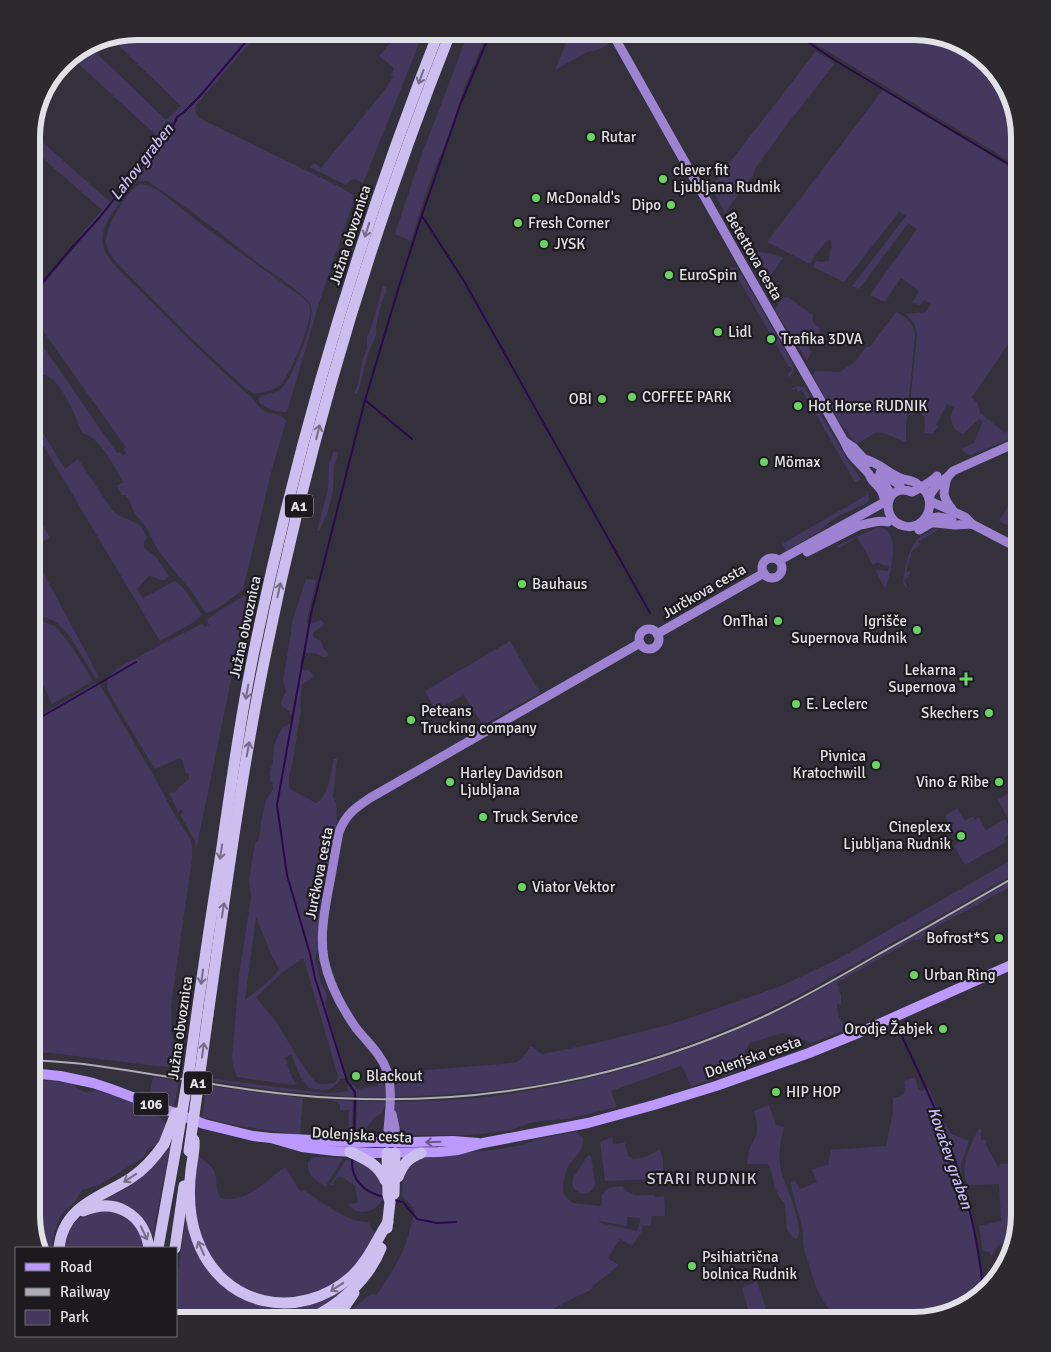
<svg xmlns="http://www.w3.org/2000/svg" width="1051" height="1352" font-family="Signika,sans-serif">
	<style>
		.green { fill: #45385f; fill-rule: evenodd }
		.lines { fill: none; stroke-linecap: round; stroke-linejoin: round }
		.stream { stroke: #290a4c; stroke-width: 2 }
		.secondary { stroke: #9e83d2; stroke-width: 9 }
		.primary { stroke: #bb99fe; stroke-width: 10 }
		.highway { stroke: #ccbeee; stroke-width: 11 }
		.rail { stroke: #adabb3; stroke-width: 2 }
		.highway-bridge { stroke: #ccbeee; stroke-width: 11 }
		.oneway { stroke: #746c86 }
		.oneway2 { stroke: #6c5a8e }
		.poi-dot { fill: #6ad363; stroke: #1c1a1f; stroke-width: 2 }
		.labels { text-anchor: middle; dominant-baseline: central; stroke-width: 4.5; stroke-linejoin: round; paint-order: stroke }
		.shield { fill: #1c1a1f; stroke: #a7a5ab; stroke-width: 1 }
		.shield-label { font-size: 14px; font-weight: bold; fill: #e2e1e7 }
		.poi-label { font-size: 15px; fill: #e2e1e7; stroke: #1c1a1f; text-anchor: start }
		.street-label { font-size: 15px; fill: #e2e1e7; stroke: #1c1a1f }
		.water-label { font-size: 16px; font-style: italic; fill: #ccbaf6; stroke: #1c1a1f }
		.neighbourhood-label { font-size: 16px; letter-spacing: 1px; fill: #d2cedc; stroke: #1c1a1f }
		.rim { fill: none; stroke: #e2e1e7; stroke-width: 6 }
	</style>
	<rect width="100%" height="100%" fill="#34313c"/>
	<g class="green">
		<path d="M 137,31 L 260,31 L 196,105 C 195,113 196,116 203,120 L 340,187 L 353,195 L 354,200 L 319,303 L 287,412 C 277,412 267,410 259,402 L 259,398 C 266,393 276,394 283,387 C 293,376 316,319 311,306 C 307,295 272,273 261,265 C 224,237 187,206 147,181 C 146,181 140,181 139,181 C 129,184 122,198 117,206 C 109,218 100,231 103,245 C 107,263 132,282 144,295 C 180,330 215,366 252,398 C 256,403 259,408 264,411 C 271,415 281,412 286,421 L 272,469 L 243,589 C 236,596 216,611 206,613 L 192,592 L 159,552 L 146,527 L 135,514 L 129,500 L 125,495 L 122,495 L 117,486 L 123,482 C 115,467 99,436 82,433 C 75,415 64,385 47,376 C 42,373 36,372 31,370 L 31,329 L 117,453 L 120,452 L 123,456 L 126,453 L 124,449 L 126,447 L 120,439 L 31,314 L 31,299 L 81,240 L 79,236 L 102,210 L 31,148 L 31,132 L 110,202 L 160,139 L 157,136 L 70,56 L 88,45 L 166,120 L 181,106 L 110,37 Z"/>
		<path d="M 400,31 L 424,31 L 363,183 L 355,179 L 350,180 L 346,185 L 310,167 L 314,163 L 321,168 L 383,92 L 393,77 L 391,74 L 394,70 L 393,67 L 379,56 Z"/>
		<path d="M 469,31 L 488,31 L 464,88 L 452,127 L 434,171 L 423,202 L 411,241 L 395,234 L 419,162 Z"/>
		<path d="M 576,31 L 603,31 L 608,45 L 594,51 L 587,52 L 555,70 L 566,43 Z"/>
		<path d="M 794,31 L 868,31 L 875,37 L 877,37 L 879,31 L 921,31 L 961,44 L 969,50 L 973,51 L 1002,79 L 1020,137 L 1020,169 L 996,153 Z"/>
		<path d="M 816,51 L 835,63 L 786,126 L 754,170 L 753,175 L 725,213 L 711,187 Z"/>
		<path d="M 883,90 L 1020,173 L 1020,327 L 972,397 L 978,404 L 980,413 L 1005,433 L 1020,418 L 1020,437 L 1013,440 L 1012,438 L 971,455 L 967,454 L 961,449 L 974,443 L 983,421 L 979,419 L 963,434 C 956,432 951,425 951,417 C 951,414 953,411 954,408 L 947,404 L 936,425 L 938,427 L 932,434 L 924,433 L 925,417 L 920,413 L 909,415 L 917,335 L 914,323 L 906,314 L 926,312 L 931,304 L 924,300 L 920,305 L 912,303 L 918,293 L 918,290 L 901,278 L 885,302 L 870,295 L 917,229 L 908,223 L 859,289 L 852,286 L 906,216 L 899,212 L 844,282 L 813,267 L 816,261 L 820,262 L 829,261 L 830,249 L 832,248 L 831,241 L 828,240 C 820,248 815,255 810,264 L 767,242 Z"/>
		<path d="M 141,184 L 150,186 L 162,193 L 206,228 L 302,297 C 305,300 309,303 310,306 C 314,318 290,378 279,386 C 275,389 258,395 253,393 C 251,393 248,390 246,389 L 191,338 L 115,261 C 111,255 107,250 106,243 C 104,230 128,187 141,184 Z"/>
		<path d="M 756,252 C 766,252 773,254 783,258 L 764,285 L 748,257 Z"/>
		<path d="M 733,267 L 736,268 L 735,270 L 742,275 L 792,362 L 794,371 L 790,377 L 788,376 L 788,373 L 792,371 L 791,367 L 789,367 L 735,273 L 730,276 L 728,272 L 722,275 L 724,279 L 721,281 L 717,279 L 719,275 Z"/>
		<path d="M 383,286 L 386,287 L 386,292 L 381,305 L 376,325 L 376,335 L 368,354 L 359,389 L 357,394 L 354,394 L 358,384 L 363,358 L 367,348 L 367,337 L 371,328 Z"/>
		<path d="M 788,297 L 813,315 C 811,322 815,325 820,328 L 820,333 L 816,334 L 809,341 L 809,348 L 811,352 L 807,361 L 775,310 C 778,304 781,298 788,297 Z"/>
		<path d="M 896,312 C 907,317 914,324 915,336 L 906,426 L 906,442 L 886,434 L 877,432 L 856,444 L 845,428 L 839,422 L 813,376 L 815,371 L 816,371 L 840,372 L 856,361 L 866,347 L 870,347 Z"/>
		<path d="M 799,386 L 805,388 L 850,464 L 861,479 L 855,482 L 802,390 L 798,392 L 796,388 L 793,390 L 792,388 Z"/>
		<path d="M 31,414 L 65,469 L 78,459 L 112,510 C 125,523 139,516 147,538 L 144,541 L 144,548 L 156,557 L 169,576 L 165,580 C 159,581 155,576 149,576 L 137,589 L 143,598 L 175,581 L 184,589 L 202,615 L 194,622 L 160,641 L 31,425 Z"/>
		<path d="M 334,451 L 338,453 L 334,466 L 333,491 L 327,514 L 319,531 L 317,531 L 328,490 L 329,465 Z"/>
		<path d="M 1020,487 L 1020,532 L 999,521 Z"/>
		<path d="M 866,491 L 868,492 L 869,499 L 867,503 C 856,509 844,512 834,519 C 826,524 821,531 812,536 L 811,534 L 809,536 L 809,538 L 786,551 L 782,544 L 867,495 Z"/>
		<path d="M 31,504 L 50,538 L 31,547 Z"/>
		<path d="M 876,528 C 903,523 891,577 885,589 L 876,571 L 877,570 L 888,571 L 889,566 L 882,565 L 878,562 L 873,565 L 857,537 L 839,548 L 837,546 Z"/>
		<path d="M 935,529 L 943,529 L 949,530 L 938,529 L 937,531 L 935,531 L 935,533 L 933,532 L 932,534 L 930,534 L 926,538 L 922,539 L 921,541 L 919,540 L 918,542 L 921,544 L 911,552 L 911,557 L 909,558 L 910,560 L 908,561 L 909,563 L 907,564 L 908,566 L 907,567 L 907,572 L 909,571 L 910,572 L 908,577 L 904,580 L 907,587 L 906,588 L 903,582 C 905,568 908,550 917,540 C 921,535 929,532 935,529 Z"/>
		<path d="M 31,550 L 99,677 L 96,679 C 86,663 69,630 54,621 C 47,617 38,616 31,613 Z"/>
		<path d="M 306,579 L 316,580 C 314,595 308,608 307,623 L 310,624 L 321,620 L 324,623 L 322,627 L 316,630 L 313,634 L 313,637 L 321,641 L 323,648 L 327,652 L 328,655 L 326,657 C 322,657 321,656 317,654 C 314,653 309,653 305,653 L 302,656 L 300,667 L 304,670 L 309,670 L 313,675 L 311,679 L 302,684 L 300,704 L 301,710 L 292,766 C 289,773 288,780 290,789 L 316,803 C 330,795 330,773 334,759 L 337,759 L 333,797 L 336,803 L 337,821 L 323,888 L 320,914 L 318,947 L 315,959 L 321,983 L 326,993 L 327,997 L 325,1003 L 346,1078 L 340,1079 C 333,1093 322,1090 309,1088 L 301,1078 L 291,1054 L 285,1058 L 292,1078 L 297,1084 L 291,1085 L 237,1077 L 233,1066 L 232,1059 L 239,976 L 251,897 L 249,880 L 255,843 L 259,839 L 261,822 L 266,800 L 273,789 L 273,784 L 270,780 L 270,771 L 273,762 L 274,745 L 282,728 L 290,724 L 293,718 L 289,711 L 282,706 L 281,702 L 286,691 L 283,681 L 291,633 L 292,622 ZM 256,917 L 271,954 L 279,969 L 271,979 L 245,1000 ZM 302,959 L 304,960 L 338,1076 L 336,1082 C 331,1083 322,1086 317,1083 C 309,1078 285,1036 278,1025 C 271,1015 263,1006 256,997 L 283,972 Z"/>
		<path d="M 244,596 L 248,598 L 196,850 L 195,841 L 180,815 L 183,812 L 181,809 L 178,812 L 169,793 L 175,792 L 179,787 L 189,779 L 189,774 L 185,772 L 183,761 L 180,758 L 155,769 L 113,700 L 107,688 L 108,678 L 116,669 L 164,643 L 202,624 L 205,627 L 209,625 L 207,620 L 220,610 Z"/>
		<path d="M 31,617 L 55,626 L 70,644 L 93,681 L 52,704 L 31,658 Z"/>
		<path d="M 510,641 L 540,693 L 483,725 L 464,695 L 435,710 L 425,691 Z"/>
		<path d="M 95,683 L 100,685 L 158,783 L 175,816 L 191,840 L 192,847 L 192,859 L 171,1005 L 172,1034 L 177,1056 L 177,1063 L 173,1067 L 157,1066 L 51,1053 L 31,1052 L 31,998 L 40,996 L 36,991 L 31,991 L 31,721 Z"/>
		<path d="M 1020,785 L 1020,814 L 1013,818 L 1011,815 L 1007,817 L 998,800 Z"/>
		<path d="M 957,808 L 965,821 L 973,816 L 975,820 L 979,817 L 986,830 L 1005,819 L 1012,832 L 1004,838 L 1006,842 L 965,865 L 954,846 L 960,842 L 945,816 Z"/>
		<path d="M 1020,855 L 1020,871 L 796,997 C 722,1034 645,1063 564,1080 C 508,1091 451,1095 394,1097 C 394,1080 401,1077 416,1071 L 514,1063 C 523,1060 526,1053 531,1046 L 540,1053 L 543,1054 L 592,1044 L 668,1025 L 696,1016 L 781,986 L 838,959 Z"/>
		<path d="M 1020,876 L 1020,882 L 937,926 L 931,933 L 916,941 L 914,939 L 837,983 L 839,988 L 838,990 L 841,995 L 841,1005 L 837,1004 L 838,1015 L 846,1030 L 811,1043 L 792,1035 L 782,1033 L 750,1043 L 744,1053 L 740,1070 L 691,1086 L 684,1070 L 681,1066 L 611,1091 L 617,1107 L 567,1119 L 541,1121 L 530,1123 L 512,1130 L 490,1133 L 467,1135 L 408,1135 C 395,1125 395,1118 394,1102 C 422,1101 450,1101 477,1098 C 590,1086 696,1052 798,1002 Z"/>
		<path d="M 153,1077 L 179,1081 L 174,1107 L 149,1097 Z"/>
		<path d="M 915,1077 L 918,1088 L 922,1092 L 925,1089 L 929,1088 L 940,1117 L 951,1134 L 969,1141 L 961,1164 L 961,1175 L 969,1204 L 985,1289 L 972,1303 L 914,1321 L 839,1321 L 823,1301 L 816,1287 L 804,1249 L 802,1225 L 797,1209 L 790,1182 L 795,1181 L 800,1189 L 817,1182 L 812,1170 L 818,1167 L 828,1165 L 831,1150 L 886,1146 L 893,1112 L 893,1098 L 904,1095 L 905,1085 L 904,1081 Z"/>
		<path d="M 207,1078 L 325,1093 L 343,1092 L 348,1091 L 347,1087 L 349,1086 L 353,1091 L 353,1097 L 271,1090 L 207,1080 Z"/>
		<path d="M 31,1079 L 70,1083 L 80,1090 L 87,1093 L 96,1090 L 113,1095 L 144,1107 L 157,1114 L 167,1125 L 159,1144 L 148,1149 L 144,1157 L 99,1185 L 82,1190 L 74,1203 L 64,1211 L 60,1217 L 54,1234 L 51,1248 L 41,1248 L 31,1215 Z"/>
		<path d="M 378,1081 C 386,1082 386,1090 386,1097 L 357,1097 L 351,1085 L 354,1085 L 357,1089 L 378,1086 Z"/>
		<path d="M 207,1086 L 303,1098 L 300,1135 L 239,1126 L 202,1117 Z"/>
		<path d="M 333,1100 L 353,1101 L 352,1134 L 348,1134 L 349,1110 L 340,1110 L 340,1105 Z"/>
		<path d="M 357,1101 L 386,1102 L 382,1113 L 374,1118 L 362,1134 L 356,1135 Z"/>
		<path d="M 769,1105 L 776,1125 L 784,1127 C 780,1140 778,1156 781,1170 C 785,1186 805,1225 797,1239 L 793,1238 L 787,1230 L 785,1204 L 779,1197 L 774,1185 L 772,1174 L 768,1164 L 747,1164 L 749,1150 L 757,1134 L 757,1123 L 754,1111 Z"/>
		<path d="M 979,1128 L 981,1130 L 981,1140 L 986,1140 L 986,1145 L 999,1169 L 1000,1164 L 1020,1163 L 1020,1215 L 1007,1262 L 996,1263 L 995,1261 L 1006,1260 L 1008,1258 L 1005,1252 L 1007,1246 L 1003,1242 L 1001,1243 L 1002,1244 L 997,1246 L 992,1256 L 989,1252 L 983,1251 L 979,1226 L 1001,1221 L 999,1184 L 968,1185 C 958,1168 971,1144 979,1128 Z"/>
		<path d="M 576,1132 L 583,1138 C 584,1151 576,1155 569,1165 C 567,1168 566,1172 565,1176 C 561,1189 562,1195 573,1203 L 600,1206 L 602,1203 L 602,1195 C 609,1185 612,1188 623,1186 L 625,1192 L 630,1192 L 634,1195 L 654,1195 L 655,1197 L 664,1196 L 665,1216 L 652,1216 L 651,1226 L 642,1225 L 642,1231 L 632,1246 L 620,1239 L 608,1258 L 619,1265 L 593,1286 L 591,1290 C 571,1299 553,1307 537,1321 L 339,1321 L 368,1296 L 372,1294 L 376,1295 C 388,1279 399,1262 406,1243 C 410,1233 411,1222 415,1212 L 411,1205 L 402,1196 L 403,1176 L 408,1164 L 424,1157 L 493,1150 L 523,1145 L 538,1139 ZM 627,1217 L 640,1218 L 640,1222 L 637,1231 L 600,1223 L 599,1221 L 627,1226 Z"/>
		<path d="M 612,1137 L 613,1144 L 625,1143 L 628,1156 L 631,1157 L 633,1159 L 646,1157 L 660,1149 L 663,1161 L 663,1175 L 660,1178 L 652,1179 L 607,1181 L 605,1180 L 600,1142 Z"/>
		<path d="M 167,1146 L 171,1147 L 170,1152 L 169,1152 L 152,1238 L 151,1237 L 146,1228 L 103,1202 L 97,1200 Z"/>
		<path d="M 197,1155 C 203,1160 212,1165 215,1173 C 218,1184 214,1187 221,1198 C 247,1204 266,1180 285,1167 L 301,1192 L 303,1190 C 321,1201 348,1223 368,1222 L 375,1233 L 356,1268 L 322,1292 L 276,1300 L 234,1285 L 205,1251 L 194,1211 Z"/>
		<path d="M 588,1155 L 591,1156 L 595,1184 C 593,1191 588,1194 582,1194 L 574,1189 L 572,1183 L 574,1177 Z"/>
		<path d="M 317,1157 L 342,1158 L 342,1160 L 325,1187 C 315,1179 307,1176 308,1162 L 311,1159 Z"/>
		<path d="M 346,1160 L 362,1162 L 381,1178 C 382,1182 384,1189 384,1194 C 383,1206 368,1215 357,1211 C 353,1210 351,1207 348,1204 L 356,1203 L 358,1201 L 355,1186 L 344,1178 L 338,1177 L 335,1180 L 333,1185 L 330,1185 Z"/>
		<path d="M 104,1208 L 130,1217 L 147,1248 L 64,1248 C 72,1218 76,1218 104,1208 Z"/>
		<path d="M 186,1216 L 216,1276 L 288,1307 L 363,1270 L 340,1295 L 311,1314 L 293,1321 L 176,1321 L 176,1286 Z"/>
		<path d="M 757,1281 L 770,1321 L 721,1321 L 720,1318 L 748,1309 L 742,1288 Z"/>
	</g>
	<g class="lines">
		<g class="stream">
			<path d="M 791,31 L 836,61 L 1020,171"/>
			<path d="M 422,216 L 464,281 L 650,613"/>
			<path d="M 31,296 L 69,251 L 99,218 L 147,158 L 158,147 L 162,139 L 170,133 L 177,117 L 184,112 L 200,96 L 255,31"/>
			<path d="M 365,400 L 412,439"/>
			<path d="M 31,723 L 136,662"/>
			<path d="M 897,1026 C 931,1097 964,1168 977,1246 C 979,1258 982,1272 982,1284 C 982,1288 981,1292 980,1295"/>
			<path d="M 354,1139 L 355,1096 L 355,1092 L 347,1081 L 315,978 L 310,954 L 287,875 L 277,805 L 311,614 L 365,400 L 400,283 L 422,215 L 460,105 L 491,31"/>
			<path d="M 352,1159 C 351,1181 364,1192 384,1197"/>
			<path d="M 393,1200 L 403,1202 L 417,1219 L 437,1223 L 456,1222"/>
		</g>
		<g class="secondary">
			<path d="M 611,31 L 739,258 L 844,441 C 850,457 859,462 869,474 C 870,476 871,479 873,481 C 879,488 882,489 884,498"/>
			<path d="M 844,441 L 854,448 L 868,463"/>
			<path d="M 864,459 C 877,462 886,471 898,477 C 904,480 911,480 916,483 C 919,485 922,488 925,491 C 937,506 924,531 904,526 C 879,520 885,481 912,492 C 921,487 931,483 937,476"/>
			<path d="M 880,473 L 900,485"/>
			<path d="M 876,478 C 884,483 888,487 891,496"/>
			<path d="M 947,478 C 943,492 942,497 952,509"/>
			<path d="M 929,498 C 935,482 944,483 953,471 L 1020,441"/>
			<path d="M 930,501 L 965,517 L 972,524"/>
			<path d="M 925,519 L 938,517 L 952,519"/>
			<path d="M 967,523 L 972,524 L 1020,549"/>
			<path d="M 919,530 L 931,523 L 936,523 L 955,525 L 972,524"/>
			<path d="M 807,552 L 860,525 C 871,524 876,519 888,522"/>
			<circle cx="772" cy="568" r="10"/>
			<path d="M 780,560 L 883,503"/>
			<circle cx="649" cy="639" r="10"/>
			<path d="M 657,634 L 764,573"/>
			<path d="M 392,1114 L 395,1128 L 396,1143"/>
			<path d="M 387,1143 C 388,1121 394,1092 387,1071 C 381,1054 367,1042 356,1028 C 342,1008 329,984 324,959 C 320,937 324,914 328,892 C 332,872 335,852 339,832 C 346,814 355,808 370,798 L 640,643"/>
		</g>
		<g class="primary">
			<path d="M 31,1073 L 60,1076 L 93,1083 L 111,1089 L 204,1124 L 253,1136 L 271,1138 L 355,1142 L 413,1142 L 453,1141 L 478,1143"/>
			<path d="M 271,1138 L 302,1147 L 335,1151 L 374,1153 L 439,1152 L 458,1150 L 483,1143 L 588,1123 L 654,1105 L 716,1086 L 809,1053 L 863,1031 L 1020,961"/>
		</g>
		<g class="highway">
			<path d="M 208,1015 C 225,896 241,775 265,657 C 308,443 370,234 451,31"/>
			<path d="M 189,1071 C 199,996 210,922 222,847 C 231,783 240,719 253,656 C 297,443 359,233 439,31"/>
			<path d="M 194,1140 C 195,1150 192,1160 191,1170 C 188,1193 189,1217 197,1239 C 221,1307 299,1323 352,1276 C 368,1261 376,1241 388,1222"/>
			<path d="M 350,1152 C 365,1159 378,1164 385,1180"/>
			<path d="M 387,1153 L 388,1195 L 390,1202 L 387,1228"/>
			<path d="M 398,1177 C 403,1164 408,1158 421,1153"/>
			<path d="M 394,1194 L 395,1153"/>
			<path d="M 83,1211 C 115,1197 144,1214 149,1248"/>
			<path d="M 59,1248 C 63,1205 102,1197 131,1178 C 145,1169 155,1157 164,1144"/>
			<path d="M 158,1248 L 176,1148"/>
			<path d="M 175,1248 L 184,1186"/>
			<path d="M 306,1321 C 337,1307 368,1281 381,1248"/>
			<path d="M 331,1321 L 341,1312 L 354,1293"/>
		</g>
		<path class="rail" d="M 31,1060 C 49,1061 66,1062 83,1064 C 168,1075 252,1094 337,1098 C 486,1106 634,1077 769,1014 C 807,996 843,975 879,954 C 926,928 973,901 1020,874"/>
		<g class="highway-bridge">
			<path d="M 164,1144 L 176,1113"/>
			<path d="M 176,1148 L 189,1071"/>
			<path d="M 189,1151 L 208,1015"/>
		</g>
	</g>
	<defs><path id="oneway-shaft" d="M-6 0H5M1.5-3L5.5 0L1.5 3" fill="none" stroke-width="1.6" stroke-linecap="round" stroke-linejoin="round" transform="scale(1.25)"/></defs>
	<g class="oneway">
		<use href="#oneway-shaft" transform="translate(421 77) rotate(110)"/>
		<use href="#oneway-shaft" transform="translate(367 230) rotate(108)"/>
		<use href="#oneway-shaft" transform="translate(318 432) rotate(-76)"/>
		<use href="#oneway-shaft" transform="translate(279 590) rotate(-78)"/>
		<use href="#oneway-shaft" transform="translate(247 692) rotate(100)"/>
		<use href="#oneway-shaft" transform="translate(248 749) rotate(-80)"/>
		<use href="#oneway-shaft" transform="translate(221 852) rotate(99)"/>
		<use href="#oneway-shaft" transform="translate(223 910) rotate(-81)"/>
		<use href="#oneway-shaft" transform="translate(202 977) rotate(98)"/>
		<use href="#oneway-shaft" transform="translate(203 1050) rotate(-82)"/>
		<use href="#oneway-shaft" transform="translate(130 1178) rotate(147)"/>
		<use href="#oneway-shaft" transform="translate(144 1233) rotate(65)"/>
		<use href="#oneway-shaft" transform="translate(201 1248) rotate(-114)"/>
		<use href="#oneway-shaft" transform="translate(337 1287) rotate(147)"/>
	</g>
	<use class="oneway2" href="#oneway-shaft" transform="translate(433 1142) rotate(178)"/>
	<g class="poi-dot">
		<circle cx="591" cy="137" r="5"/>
		<circle cx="663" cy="179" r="5"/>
		<circle cx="536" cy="198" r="5"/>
		<circle cx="671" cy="205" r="5"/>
		<circle cx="518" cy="223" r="5"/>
		<circle cx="544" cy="244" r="5"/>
		<circle cx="669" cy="275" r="5"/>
		<circle cx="718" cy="332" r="5"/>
		<circle cx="771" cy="339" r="5"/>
		<circle cx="632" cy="397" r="5"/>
		<circle cx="602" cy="399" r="5"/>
		<circle cx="798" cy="406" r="5"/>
		<circle cx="764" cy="462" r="5"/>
		<circle cx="522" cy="584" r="5"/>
		<circle cx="778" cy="621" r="5"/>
		<circle cx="917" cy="630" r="5"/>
		<path d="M963.5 671.5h5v5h5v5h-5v5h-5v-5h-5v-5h5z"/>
		<circle cx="796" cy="704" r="5"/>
		<circle cx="989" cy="713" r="5"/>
		<circle cx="411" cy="720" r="5"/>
		<circle cx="876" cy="765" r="5"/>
		<circle cx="450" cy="782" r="5"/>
		<circle cx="999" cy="782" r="5"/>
		<circle cx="483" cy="817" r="5"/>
		<circle cx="961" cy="836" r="5"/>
		<circle cx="522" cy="887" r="5"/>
		<circle cx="999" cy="938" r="5"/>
		<circle cx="914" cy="975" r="5"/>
		<circle cx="943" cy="1029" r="5"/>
		<circle cx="356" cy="1076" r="5"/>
		<circle cx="776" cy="1092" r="5"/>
		<circle cx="692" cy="1266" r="5"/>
	</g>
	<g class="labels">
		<g class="shield">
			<rect x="285" y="494.5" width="28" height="23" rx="4"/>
			<rect x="184" y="1071.5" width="28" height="23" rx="4"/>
			<rect x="133.5" y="1092.5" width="35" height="23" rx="4"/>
		</g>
		<g class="shield-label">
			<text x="299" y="506">A1</text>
			<text x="198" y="1083">A1</text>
			<text x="151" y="1104">106</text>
		</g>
		<g class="poi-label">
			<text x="601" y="137">Rutar</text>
			<text x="673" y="170">clever fit<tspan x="673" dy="17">Ljubljana Rudnik</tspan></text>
			<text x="546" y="198">McDonald's</text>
			<text x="661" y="205" text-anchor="end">Dipo</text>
			<text x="528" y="223">Fresh Corner</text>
			<text x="554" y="244">JYSK</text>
			<text x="679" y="275">EuroSpin</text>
			<text x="728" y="332">Lidl</text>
			<text x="781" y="339">Trafika 3DVA</text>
			<text x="642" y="397">COFFEE PARK</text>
			<text x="592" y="399" text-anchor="end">OBI</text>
			<text x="808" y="406">Hot Horse RUDNIK</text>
			<text x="774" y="462">Mömax</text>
			<text x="532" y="584">Bauhaus</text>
			<text x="768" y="621" text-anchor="end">OnThai</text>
			<text x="907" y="621" text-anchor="end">Igrišče<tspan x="907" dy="17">Supernova Rudnik</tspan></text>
			<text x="956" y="670" text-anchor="end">Lekarna<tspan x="956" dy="17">Supernova</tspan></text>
			<text x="806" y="704">E. Leclerc</text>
			<text x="421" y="711">Peteans<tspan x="421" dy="17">Trucking company</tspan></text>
			<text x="979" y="713" text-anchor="end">Skechers</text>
			<text x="866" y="756" text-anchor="end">Pivnica<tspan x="866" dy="17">Kratochwill</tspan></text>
			<text x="460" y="773">Harley Davidson<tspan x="460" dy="17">Ljubljana</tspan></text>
			<text x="989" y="782" text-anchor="end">Vino &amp; Ribe</text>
			<text x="493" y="817">Truck Service</text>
			<text x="951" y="827" text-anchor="end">Cineplexx<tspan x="951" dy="17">Ljubljana Rudnik</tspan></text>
			<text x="532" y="887">Viator Vektor</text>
			<text x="989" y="938" text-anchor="end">Bofrost*S</text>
			<text x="924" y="975">Urban Ring</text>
			<text x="933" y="1029" text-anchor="end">Orodje Žabjek</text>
			<text x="366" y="1076">Blackout</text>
			<text x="786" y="1092">HIP HOP</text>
			<text x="702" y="1257">Psihiatrična<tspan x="702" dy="17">bolnica Rudnik</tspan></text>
		</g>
		<g class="street-label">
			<text transform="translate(350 235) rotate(-72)">Južna obvoznica</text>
			<text transform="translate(754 256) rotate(60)">Betettova cesta</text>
			<text transform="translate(704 591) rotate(-30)">Jurčkova cesta</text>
			<text transform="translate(245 627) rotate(-78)">Južna obvoznica</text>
			<text transform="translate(319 873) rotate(-79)">Jurčkova cesta</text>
			<text transform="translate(180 1028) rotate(-82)">Južna obvoznica</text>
			<text transform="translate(753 1057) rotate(-19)">Dolenjska cesta</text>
			<text transform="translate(362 1135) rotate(3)">Dolenjska cesta</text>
		</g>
		<g class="water-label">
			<text transform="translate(142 162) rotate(-52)">Lahov graben</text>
			<text transform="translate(950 1158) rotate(71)">Kovačev graben</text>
		</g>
		<g class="neighbourhood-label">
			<text x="702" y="1179">STARI RUDNIK</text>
		</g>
	</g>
	<path d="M0 0H1051V1352H0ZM137 40H914A97 97 0 0 1 1011 137V1215A97 97 0 0 1 914 1312H137A97 97 0 0 1 40 1215V137A97 97 0 0 1 137 40Z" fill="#2c2a2f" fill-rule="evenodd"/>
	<path class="rim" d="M137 40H914A97 97 0 0 1 1011 137V1215A97 97 0 0 1 914 1312H137A97 97 0 0 1 40 1215V137A97 97 0 0 1 137 40Z"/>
	<rect x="15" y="1247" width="162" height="90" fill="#1c1a1f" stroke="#6b6a6f"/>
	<rect x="25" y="1263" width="25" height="8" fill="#bb99fe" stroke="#6b6a6f"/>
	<text x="60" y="1272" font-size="15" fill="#e2e1e7">Road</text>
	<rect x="25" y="1288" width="25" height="8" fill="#adabb3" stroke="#6b6a6f"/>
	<text x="60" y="1297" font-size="15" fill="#e2e1e7">Railway</text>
	<rect x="25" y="1310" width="25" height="15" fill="#45385f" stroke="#6b6a6f"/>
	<text x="60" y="1322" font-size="15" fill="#e2e1e7">Park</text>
</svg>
